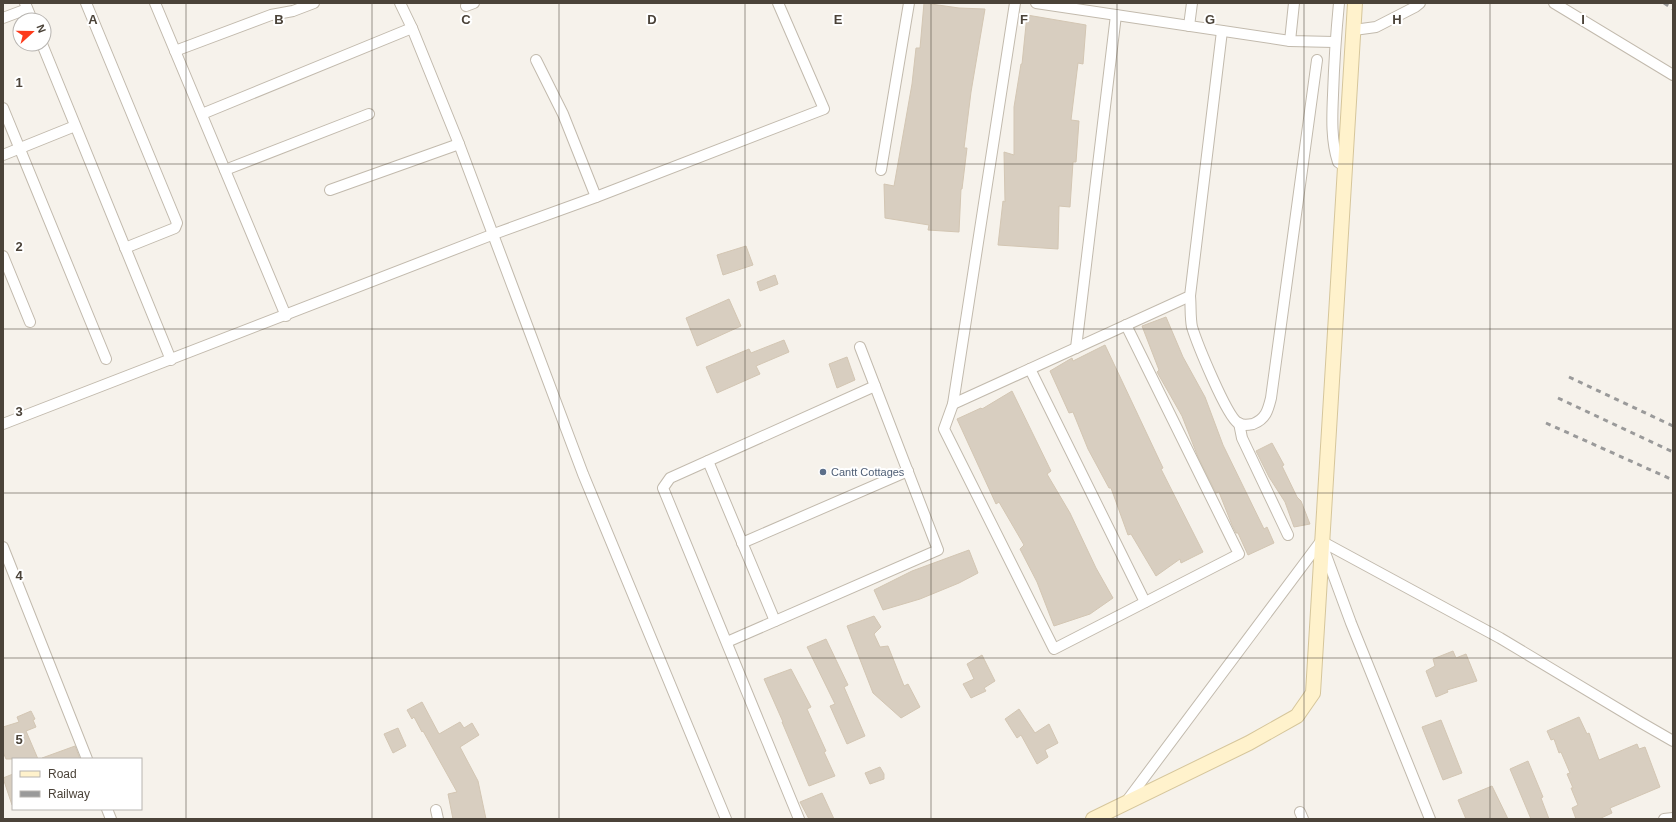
<svg xmlns="http://www.w3.org/2000/svg" width="1676" height="822" font-family="Helvetica,sans-serif">
	<style>
		.building { fill: #d8cec0; stroke: #d3c6b3 }
		.lines { fill: none; stroke-linecap: round; stroke-linejoin: round }
		.street-casing { stroke: #c2baad; stroke-width: 12 }
		.secondary-casing { stroke: #d6c69b; stroke-width: 16 }
		.street { stroke: #fff; stroke-width: 10 }
		.secondary { stroke: #fff2cc; stroke-width: 14 }
		.rail { stroke: #9a9a9a; stroke-width: 3; stroke-dasharray: 5 5; stroke-linecap: butt }
		.grid { fill: none; stroke: #4b4339; stroke-width: 1; stroke-opacity: 0.55 }
		.service-dot { fill: #5c6f8a; stroke: #fff; stroke-width: 1.5 }
		.labels { text-anchor: middle; dominant-baseline: central; stroke-width: 4; stroke-linejoin: round; paint-order: stroke }
		.service-label { font-size: 11px; fill: #4e5e75; stroke: #fff; text-anchor: start }
		.grid-label { font-size: 13px; text-anchor: middle; font-weight: bold; fill: #4b4339; stroke: #fff; stroke-width: 4; stroke-linejoin: round; paint-order: stroke }
	</style>
	<rect width="100%" height="100%" fill="#f6f2eb"/>
	<g class="building">
		<path d="M 924,3 L 959,8 L 985,9 L 971,92 L 964,148 L 967,148 L 962,189 L 961,189 L 959,232 L 928,230 L 929,225 L 885,218 L 884,184 L 894,186 L 912,84 L 916,48 L 920,48 Z"/>
		<path d="M 1027,15 L 1086,25 L 1083,64 L 1078,63 L 1071,120 L 1079,121 L 1076,162 L 1073,162 L 1070,207 L 1059,206 L 1058,249 L 998,245 L 1003,201 L 1005,202 L 1004,152 L 1014,155 L 1014,107 L 1021,64 L 1022,64 Z"/>
		<path d="M 746,246 L 753,265 L 723,275 L 717,255 Z"/>
		<path d="M 775,275 L 778,284 L 760,291 L 757,282 Z"/>
		<path d="M 729,299 L 741,326 L 697,346 L 686,318 Z"/>
		<path d="M 1166,317 L 1183,357 L 1205,397 L 1223,445 L 1264,529 L 1267,527 L 1274,543 L 1248,555 L 1238,533 L 1236,533 L 1232,525 L 1219,492 L 1216,493 L 1198,457 L 1182,416 L 1157,372 L 1159,370 L 1142,326 Z"/>
		<path d="M 784,340 L 789,352 L 756,366 L 760,374 L 717,393 L 706,367 L 749,349 L 751,353 Z"/>
		<path d="M 1105,345 L 1163,468 L 1161,469 L 1203,552 L 1181,563 L 1180,559 L 1156,576 L 1131,534 L 1128,535 L 1111,488 L 1109,488 L 1088,449 L 1073,412 L 1069,413 L 1050,371 L 1072,358 L 1073,361 Z"/>
		<path d="M 847,357 L 855,380 L 837,388 L 829,364 Z"/>
		<path d="M 1012,391 L 1051,471 L 1047,474 L 1070,513 L 1096,568 L 1113,598 L 1090,614 L 1054,626 L 1037,582 L 1020,549 L 1024,545 L 999,502 L 996,504 L 957,419 L 981,408 L 982,409 Z"/>
		<path d="M 1272,443 L 1284,465 L 1282,466 L 1297,497 L 1301,501 L 1310,524 L 1294,527 L 1285,502 L 1269,477 L 1256,451 Z"/>
		<path d="M 969,550 L 978,573 L 959,583 L 920,599 L 883,610 L 874,590 L 912,571 Z"/>
		<path d="M 874,616 L 881,627 L 874,634 L 880,647 L 888,646 L 904,686 L 908,684 L 920,707 L 901,718 L 873,693 L 847,626 Z"/>
		<path d="M 826,639 L 848,685 L 844,687 L 865,736 L 847,744 L 830,706 L 835,704 L 807,647 Z"/>
		<path d="M 1453,651 L 1456,658 L 1466,654 L 1477,681 L 1447,690 L 1448,692 L 1436,697 L 1426,671 L 1435,666 L 1433,659 Z"/>
		<path d="M 982,655 L 995,681 L 984,688 L 986,691 L 971,698 L 963,684 L 974,679 L 967,664 Z"/>
		<path d="M 791,669 L 811,707 L 807,709 L 826,751 L 824,752 L 835,776 L 809,786 L 782,722 L 783,722 L 764,679 Z"/>
		<path d="M 422,702 L 439,734 L 460,722 L 464,728 L 472,723 L 479,735 L 460,747 L 478,781 L 486,819 L 453,819 L 448,794 L 457,792 L 423,731 L 422,732 L 414,717 L 412,719 L 407,710 Z"/>
		<path d="M 1019,709 L 1035,733 L 1049,724 L 1058,743 L 1045,750 L 1048,757 L 1037,764 L 1021,735 L 1017,738 L 1005,719 Z"/>
		<path d="M 31,711 L 35,719 L 33,720 L 36,727 L 26,731 L 38,759 L 6,759 L 3,752 L 3,727 L 19,722 L 17,717 Z"/>
		<path d="M 1579,717 L 1587,734 L 1589,733 L 1599,760 L 1637,744 L 1639,749 L 1645,747 L 1660,787 L 1610,808 L 1612,813 L 1599,819 L 1576,819 L 1572,808 L 1578,805 L 1571,788 L 1573,788 L 1567,774 L 1570,773 L 1561,752 L 1559,753 L 1554,739 L 1551,740 L 1547,731 Z"/>
		<path d="M 1441,720 L 1462,773 L 1443,780 L 1422,727 Z"/>
		<path d="M 398,728 L 406,746 L 393,753 L 384,734 Z"/>
		<path d="M 75,746 L 80,759 L 42,759 L 42,758 Z"/>
		<path d="M 1528,761 L 1543,797 L 1541,798 L 1549,819 L 1531,819 L 1510,769 Z"/>
		<path d="M 880,767 L 884,774 L 884,779 L 870,784 L 865,773 Z"/>
		<path d="M 13,774 L 13,805 L 12,805 L 3,778 Z"/>
		<path d="M 1492,786 L 1508,819 L 1466,819 L 1458,800 Z"/>
		<path d="M 822,793 L 834,819 L 809,819 L 800,802 Z"/>
	</g>
	<g class="lines">
		<defs>
			<g id="street">
				<path d="M 25,3 L 32,20"/>
				<path d="M 86,3 L 177,223 L 175,228 L 125,248"/>
				<path d="M 155,3 L 286,316"/>
				<path d="M 400,3 L 412,28 L 459,144 L 583,474 L 726,819"/>
				<path d="M 1015,3 L 953,404 L 944,429 L 1054,649 L 1239,554 L 1126,325"/>
				<path d="M 1036,3 L 1290,41 L 1334,42"/>
				<path d="M 1339,3 C 1336,34 1334,64 1333,95 C 1332,117 1331,141 1338,162 L 1344,166"/>
				<path d="M 1554,3 L 1673,75"/>
				<path d="M 466,6 L 474,3"/>
				<path d="M 3,18 L 27,9"/>
				<path d="M 1189,26 L 1192,3"/>
				<path d="M 1354,30 L 1376,27 L 1415,7 L 1420,3"/>
				<path d="M 1290,41 L 1294,3"/>
				<path d="M 42,44 L 171,360"/>
				<path d="M 175,51 L 271,15 L 293,11 L 314,3"/>
				<path d="M 536,60 L 563,114 L 596,197"/>
				<path d="M 3,108 L 106,359"/>
				<path d="M 202,114 L 412,28"/>
				<path d="M 3,155 L 75,126"/>
				<path d="M 225,170 L 369,114"/>
				<path d="M 881,170 L 909,3"/>
				<path d="M 330,190 L 459,144"/>
				<path d="M 3,256 L 30,322"/>
				<path d="M 1190,296 C 1191,306 1190,317 1192,327 C 1197,343 1226,415 1238,423 C 1243,426 1248,425 1253,424 C 1266,419 1268,410 1271,398 L 1317,60"/>
				<path d="M 1076,348 L 1116,15"/>
				<path d="M 1030,369 L 1145,602"/>
				<path d="M 953,404 L 1190,296 L 1222,31"/>
				<path d="M 1239,423 L 1242,438 L 1288,535"/>
				<path d="M 3,424 L 494,234 L 596,197 L 824,109 L 778,3"/>
				<path d="M 708,461 L 775,621"/>
				<path d="M 1321,541 L 1500,638 L 1640,722 L 1673,741"/>
				<path d="M 742,543 L 908,471"/>
				<path d="M 3,547 L 87,759"/>
				<path d="M 1323,547 L 1351,623 L 1430,819"/>
				<path d="M 727,642 L 938,550 L 860,347"/>
				<path d="M 1126,802 L 1321,541"/>
				<path d="M 107,809 L 111,819"/>
				<path d="M 436,810 L 438,819"/>
				<path d="M 1300,812 L 1303,819"/>
				<path d="M 799,819 L 663,488 L 670,478 L 875,386"/>
				<path d="M 1664,819 L 1673,818"/>
			</g>
			<path id="secondary" d="M 1093,819 L 1249,743 L 1297,716 L 1313,693 L 1355,3"/>
		</defs>
		<use href="#street" class="street-casing"/>
		<use href="#secondary" class="secondary-casing"/>
		<use href="#street" class="street"/>
		<use href="#secondary" class="secondary"/>
		<g class="rail">
			<path d="M 1664,3 L 1673,9"/>
			<path d="M 1569,377 L 1673,426"/>
			<path d="M 1558,398 L 1673,452"/>
			<path d="M 1546,423 L 1673,480"/>
		</g>
	</g>
	<path class="grid" d="M 186,3 L 186,819M 372,3 L 372,819M 559,3 L 559,819M 745,3 L 745,819M 931,3 L 931,819M 1117,3 L 1117,819M 1304,3 L 1304,819M 1490,3 L 1490,819M 3,164 L 1673,164M 3,329 L 1673,329M 3,493 L 1673,493M 3,658 L 1673,658"/>
	<circle class="service-dot" cx="823" cy="472" r="4"/>
	<g class="labels">
		<g class="service-label">
			<text x="831" y="472">Cantt Cottages</text>
		</g>
	</g>
	<g class="grid-label">
		<text x="93" y="24">A</text>
		<text x="279" y="24">B</text>
		<text x="466" y="24">C</text>
		<text x="652" y="24">D</text>
		<text x="838" y="24">E</text>
		<text x="1024" y="24">F</text>
		<text x="1210" y="24">G</text>
		<text x="1397" y="24">H</text>
		<text x="1583" y="24">I</text>
		<text x="19" y="87">1</text>
		<text x="19" y="251">2</text>
		<text x="19" y="416">3</text>
		<text x="19" y="580">4</text>
		<text x="19" y="744">5</text>
	</g>
	<rect width="1676" height="822" fill="none" stroke="#4b4339" stroke-width="8"/>
	<rect x="12" y="758" width="130" height="52" fill="#ffffff" stroke="#b7b4b0"/>
	<rect x="20" y="771" width="20" height="6" fill="#fff2cc" stroke="#b7b4b0"/>
	<text x="48" y="778" font-size="12" fill="#4b4339">Road</text>
	<rect x="20" y="791" width="20" height="6" fill="#9a9a9a" stroke="#b7b4b0"/>
	<text x="48" y="798" font-size="12" fill="#4b4339">Railway</text>
	<g transform="translate(32 32) rotate(69)"><circle r="19" fill="#ffffff" stroke="#b7b4b0"/>
	<path d="M0-3L7 15L0 10L-7 15Z" fill="#fd3a1b"/>
	<text y="-6" font-size="11" font-weight="bold" text-anchor="middle" fill="#4b4339">N</text>
	</g>
</svg>
